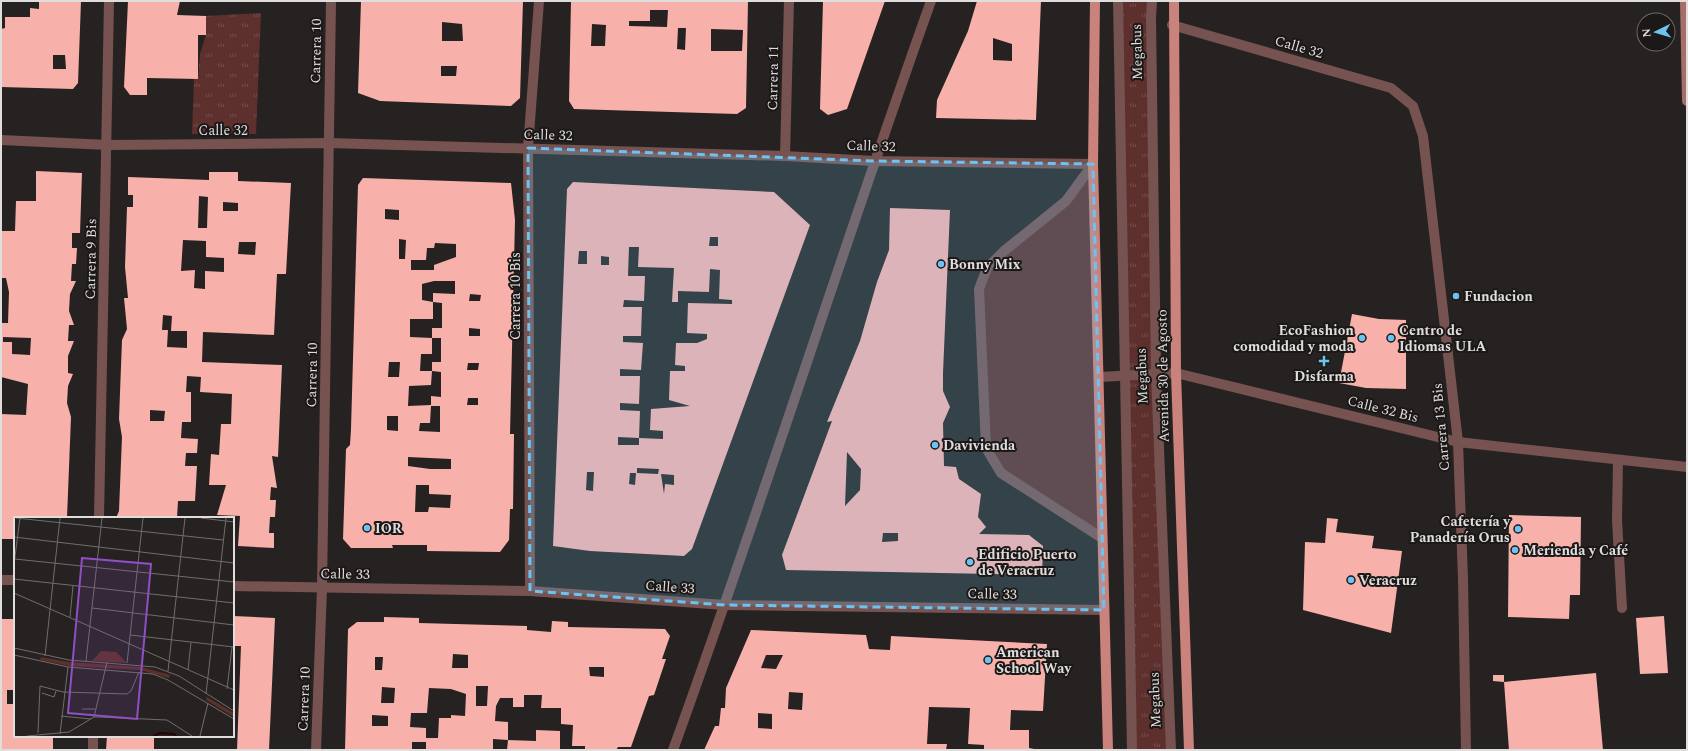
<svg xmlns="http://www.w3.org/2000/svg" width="1688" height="751" font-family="Spectral,serif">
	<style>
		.grass { fill: url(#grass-tufts) }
		.park { fill: #5d302d }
		.building { fill: #f8b0aa; fill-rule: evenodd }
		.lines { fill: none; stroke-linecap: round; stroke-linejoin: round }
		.service { stroke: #765350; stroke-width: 10 }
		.minor { stroke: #765350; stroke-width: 10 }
		.tertiary { stroke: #765350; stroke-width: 10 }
		.secondary { stroke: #a56e69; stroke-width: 10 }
		.primary { stroke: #c9827c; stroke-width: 10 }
		.marked { fill: #6cc3f2; fill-opacity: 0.2; stroke: #6cc3f2; stroke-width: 3; stroke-dasharray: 8 5; stroke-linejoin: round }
		.poi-dot { fill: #6cc3f2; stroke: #1c1818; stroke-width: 1.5 }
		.labels { text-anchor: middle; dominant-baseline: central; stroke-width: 4; stroke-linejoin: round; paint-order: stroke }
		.street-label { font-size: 14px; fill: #e0dddd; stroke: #1c1818 }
		.poi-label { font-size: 14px; font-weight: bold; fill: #e0dddd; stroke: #1c1818; text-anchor: start }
		.inset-river { fill: none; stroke: #270303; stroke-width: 2 }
		.inset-road { fill: none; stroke: #706d6c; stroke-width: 1 }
		.view { fill: #8f4fc5; fill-opacity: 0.15; stroke: #8f4fc5; stroke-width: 2 }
		.inset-edge { fill: none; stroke: #e0dddd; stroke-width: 2 }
	</style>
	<defs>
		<pattern id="grass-tufts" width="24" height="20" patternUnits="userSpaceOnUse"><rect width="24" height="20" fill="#5d302d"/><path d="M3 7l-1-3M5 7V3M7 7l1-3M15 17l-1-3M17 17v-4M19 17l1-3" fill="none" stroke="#744e4b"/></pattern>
	</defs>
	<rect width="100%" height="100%" fill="#262221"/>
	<g class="grass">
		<path d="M 1118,1 L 1152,1 L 1151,18 L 1171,750 L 1132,750 Z"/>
		<path d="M 261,13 L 256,134 L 192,134 L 194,79 L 198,79 L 200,54 L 206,35 L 206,16 Z"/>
	</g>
	<path class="park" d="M 1093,164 L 1102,538 L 1001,473 L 986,448 L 979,289 L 987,268 L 1066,201 Z"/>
	<g class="building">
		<path d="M 39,1 L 81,1 L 78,83 L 73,89 L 1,87 L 1,29 L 5,28 L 5,17 L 30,17 L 30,8 L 39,9 ZM 53,55 L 65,55 L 66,69 L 53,69 Z"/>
		<path d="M 128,1 L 180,1 L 177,15 L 206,16 L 206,35 L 198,35 L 198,79 L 147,78 L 147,95 L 130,95 L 124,87 Z"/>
		<path d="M 361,1 L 523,1 L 520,98 L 511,106 L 380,101 L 358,93 ZM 442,22 L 462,24 L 463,41 L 442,41 ZM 441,66 L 457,66 L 456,76 L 441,76 Z"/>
		<path d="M 571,1 L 748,1 L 746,108 L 737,114 L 574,109 L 569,101 ZM 650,10 L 668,10 L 667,27 L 629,26 L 629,21 L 650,21 ZM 592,24 L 606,25 L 605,46 L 591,46 ZM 678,28 L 686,28 L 685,50 L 677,49 ZM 711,29 L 743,30 L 742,51 L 711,51 Z"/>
		<path d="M 823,1 L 885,1 L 847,109 L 828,115 L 820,109 Z"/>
		<path d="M 977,1 L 1041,1 L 1036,120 L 936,118 L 937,100 L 968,31 ZM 993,38 L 1012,44 L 1012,61 L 993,60 Z"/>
		<path d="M 36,171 L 82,173 L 80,233 L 72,233 L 72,248 L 77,248 L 76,264 L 72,264 L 71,281 L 76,281 L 70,294 L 69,311 L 74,325 L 69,325 L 68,341 L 74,341 L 68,356 L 68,373 L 73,374 L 68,386 L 67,403 L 71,417 L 67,518 L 15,518 L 15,539 L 1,539 L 1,414 L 26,415 L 28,384 L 1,377 L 1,323 L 8,323 L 9,292 L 6,278 L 1,278 L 1,231 L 15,231 L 16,201 L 36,201 ZM 3,337 L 31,338 L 30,355 L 12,354 L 12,342 L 3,342 Z"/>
		<path d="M 209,172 L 238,172 L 238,181 L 291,183 L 286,274 L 277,274 L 274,335 L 203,332 L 202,362 L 282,365 L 278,457 L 272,456 L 277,488 L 271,487 L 270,500 L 276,500 L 275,517 L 270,517 L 269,533 L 274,533 L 274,548 L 238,546 L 240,516 L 217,515 L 226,485 L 209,485 L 211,454 L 219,455 L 221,424 L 231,424 L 232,394 L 200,392 L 201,377 L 187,376 L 186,392 L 191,392 L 191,422 L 182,422 L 181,438 L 198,439 L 197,453 L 186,453 L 185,466 L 197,466 L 195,501 L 178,501 L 177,518 L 116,518 L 119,511 L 122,437 L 119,419 L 122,340 L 127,329 L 124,298 L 128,298 L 125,267 L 127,207 L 133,207 L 133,195 L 128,195 L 128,177 L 209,180 ZM 199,196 L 208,197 L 207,228 L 198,228 ZM 223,202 L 238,203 L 238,211 L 223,211 ZM 183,240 L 206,241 L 206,257 L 224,258 L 224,272 L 205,271 L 205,289 L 194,288 L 195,270 L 181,271 ZM 239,242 L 256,242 L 255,255 L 238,254 ZM 163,315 L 172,316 L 171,331 L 187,331 L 187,348 L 167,347 L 168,330 L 162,330 ZM 150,410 L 165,411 L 164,421 L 150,421 Z"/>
		<path d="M 363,178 L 511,183 L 515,220 L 510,434 L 514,434 L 513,509 L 510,509 L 509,540 L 500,552 L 427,551 L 427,545 L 392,545 L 393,548 L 351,548 L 343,539 L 346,449 L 350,445 L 351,429 L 358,185 ZM 385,209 L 399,210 L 399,220 L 385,219 ZM 399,239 L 406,240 L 405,259 L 399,259 ZM 435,243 L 456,244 L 456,257 L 434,265 L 434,270 L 411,270 L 411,260 L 426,260 L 427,248 L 434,248 ZM 434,281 L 455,281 L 455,294 L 433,293 L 433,302 L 442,303 L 442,328 L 432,328 L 432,338 L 441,338 L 441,362 L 432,362 L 432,371 L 420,371 L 421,354 L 432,354 L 432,338 L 410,337 L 410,319 L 433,319 L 433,302 L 422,300 L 422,284 ZM 470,294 L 481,295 L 480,301 L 469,301 ZM 469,328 L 480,329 L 480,336 L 469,336 ZM 389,362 L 400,362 L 399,377 L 388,377 ZM 468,363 L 479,363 L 478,370 L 467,370 ZM 432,371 L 441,372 L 441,397 L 431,396 L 431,405 L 408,406 L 409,386 L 431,385 ZM 468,398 L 478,398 L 478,405 L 467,405 ZM 431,406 L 440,406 L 440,432 L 419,431 L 420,423 L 430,423 ZM 387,416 L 398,416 L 398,431 L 387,430 ZM 408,457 L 451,459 L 451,469 L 430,469 L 408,466 ZM 416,485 L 429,485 L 429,494 L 451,495 L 450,508 L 429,507 L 428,512 L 415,512 Z"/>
		<path d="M 573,182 L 774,192 L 810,225 L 692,549 L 684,556 L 590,551 L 553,546 L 567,189 ZM 710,237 L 718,237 L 718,246 L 709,246 ZM 629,247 L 639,247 L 638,267 L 674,268 L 672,302 L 678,302 L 678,291 L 709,292 L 710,269 L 720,270 L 719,299 L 732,300 L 732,304 L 688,303 L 687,333 L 707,334 L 707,339 L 697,343 L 676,343 L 675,365 L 685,366 L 685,371 L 670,371 L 669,400 L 690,406 L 651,409 L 650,430 L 663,431 L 663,439 L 639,438 L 639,445 L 618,445 L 618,437 L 639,438 L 640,411 L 620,410 L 620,403 L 639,404 L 640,376 L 620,376 L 620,369 L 641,370 L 643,343 L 623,342 L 623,336 L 641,336 L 642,307 L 623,307 L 624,300 L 644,301 L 645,276 L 628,276 ZM 579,251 L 587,251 L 587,264 L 578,264 ZM 601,256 L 609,257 L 609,265 L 601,265 ZM 637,468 L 659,469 L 658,474 L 637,473 ZM 587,472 L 594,472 L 593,491 L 586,490 ZM 630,473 L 636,473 L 635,485 L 629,484 ZM 661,474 L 674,475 L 674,485 L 665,484 L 664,494 Z"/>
		<path d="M 890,208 L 950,210 L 943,373 L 943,391 L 950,407 L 943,423 L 944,466 L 956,467 L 959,479 L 981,494 L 978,517 L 986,527 L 979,534 L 1029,535 L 1043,546 L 1042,575 L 786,570 L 782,555 L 832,421 L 827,422 L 860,341 L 877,282 L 889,250 ZM 847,452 L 861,469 L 860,490 L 845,506 ZM 883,533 L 898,533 L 898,541 L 882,542 Z"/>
		<path d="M 1352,314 L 1379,319 L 1406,320 L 1406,389 L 1366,388 L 1339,383 Z"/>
		<path d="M 1509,515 L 1581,517 L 1580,595 L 1570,595 L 1569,619 L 1508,617 Z"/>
		<path d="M 1327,518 L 1338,519 L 1336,532 L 1374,536 L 1372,548 L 1402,551 L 1391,633 L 1303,610 L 1305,542 L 1325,543 Z"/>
		<path d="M 233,616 L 275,618 L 269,750 L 237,750 L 241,646 L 233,646 Z"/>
		<path d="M 1664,616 L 1668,673 L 1640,674 L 1636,618 Z"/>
		<path d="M 384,617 L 419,618 L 419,623 L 527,626 L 527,630 L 551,632 L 552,621 L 568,622 L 568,627 L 665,629 L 670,636 L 662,659 L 666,659 L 654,695 L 649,696 L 631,747 L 618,747 L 616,750 L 585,750 L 585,746 L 572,746 L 573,725 L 561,724 L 561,708 L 541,708 L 542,695 L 524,695 L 524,707 L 513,707 L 513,698 L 500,698 L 496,706 L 495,721 L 508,722 L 508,740 L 493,739 L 493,750 L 426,750 L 426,742 L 412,742 L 412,750 L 345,750 L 348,629 L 357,622 L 384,622 ZM 453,654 L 468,655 L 468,668 L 452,668 ZM 375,657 L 383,657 L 382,670 L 375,670 ZM 589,667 L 604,667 L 604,677 L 590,676 ZM 476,686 L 488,686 L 487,706 L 476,706 ZM 382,687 L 395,688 L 394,703 L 381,703 ZM 429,688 L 451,689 L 466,694 L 465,716 L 451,715 L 451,718 L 439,718 L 438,738 L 426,738 L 426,728 L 410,727 L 411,713 L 427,713 ZM 372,715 L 388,716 L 388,726 L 372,726 Z"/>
		<path d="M 1,619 L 15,619 L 15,690 L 7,690 L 7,704 L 15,704 L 15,736 L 53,736 L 53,750 L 1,750 Z"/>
		<path d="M 751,630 L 866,635 L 869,649 L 890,650 L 891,636 L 1047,644 L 1043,711 L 1011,710 L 1010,730 L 1029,730 L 1029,748 L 1039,750 L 984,750 L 984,745 L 968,744 L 970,708 L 929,707 L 927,744 L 947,744 L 946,750 L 704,750 L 715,726 L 719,726 L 721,708 L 725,708 L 726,688 ZM 766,655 L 783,655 L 776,669 L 761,668 ZM 789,692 L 803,693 L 802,710 L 788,709 ZM 758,713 L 772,714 L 772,729 L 758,728 Z"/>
		<path d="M 1596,673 L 1603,750 L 1509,750 L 1504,682 L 1493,681 L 1493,675 L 1504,675 L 1504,682 Z"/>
		<path d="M 536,730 L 560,731 L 560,750 L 507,750 L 508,740 L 536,741 Z"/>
		<path d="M 107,736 L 154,736 L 154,750 L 106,750 Z"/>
	</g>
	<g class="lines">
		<g class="service">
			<path d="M 1118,1 L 1132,750"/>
			<path d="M 1152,1 L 1151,18 L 1156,373 L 1171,750"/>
			<path d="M 1093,164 L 1066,201 L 1004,251 L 987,268 L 979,289 L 986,448 L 1001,473 L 1102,538"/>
		</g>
		<g class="minor">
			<path d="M 1172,25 L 1391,88 L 1413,106 L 1423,136 L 1458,442 L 1463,579 L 1466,750"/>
			<path d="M 1,140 L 108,145 L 329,143 L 785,156 L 874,161 L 1093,164"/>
			<path d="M 785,156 L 789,1"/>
			<path d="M 1099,377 L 1176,373 L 1458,442 L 1687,467"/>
			<path d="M 1618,460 L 1617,520 L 1622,608"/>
			<path d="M 99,518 L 109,1"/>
			<path d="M 1,580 L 15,580"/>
			<path d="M 233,586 L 530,591 L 725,605 L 1104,610"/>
			<path d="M 530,591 L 528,148 L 539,1"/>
			<path d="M 93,750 L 93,736"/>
			<path d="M 316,750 L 322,588 L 331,1"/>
		</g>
		<path class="tertiary" d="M 673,750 C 763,502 842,250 931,1"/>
		<path class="secondary" d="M 1685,1 L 1687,101"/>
		<g class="primary">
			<path d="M 1095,1 L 1093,164 L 1108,750"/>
			<path d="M 1174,1 L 1176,373 L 1189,750"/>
		</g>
	</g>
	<path class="marked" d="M 528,148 L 874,161 L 1093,164 L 1104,610 L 725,605 L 530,591 Z"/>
	<g class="poi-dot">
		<circle cx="941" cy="264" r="4"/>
		<circle cx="1456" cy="296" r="4"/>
		<circle cx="1362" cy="338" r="4"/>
		<circle cx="1391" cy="338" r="4"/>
		<path d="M1322 355h4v4h4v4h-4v4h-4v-4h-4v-4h4z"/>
		<circle cx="935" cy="445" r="4"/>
		<circle cx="367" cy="528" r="4"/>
		<circle cx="1518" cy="529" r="4"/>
		<circle cx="1515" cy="550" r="4"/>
		<circle cx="970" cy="562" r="4"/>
		<circle cx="1351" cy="580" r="4"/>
		<circle cx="988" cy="660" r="4"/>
	</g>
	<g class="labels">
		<g class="street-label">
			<text transform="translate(1299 47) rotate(16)">Calle 32</text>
			<text transform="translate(316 51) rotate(-89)">Carrera 10</text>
			<text transform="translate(1137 52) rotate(-91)">Megabus</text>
			<text transform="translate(773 78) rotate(-89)">Carrera 11</text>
			<text x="223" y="130">Calle 32</text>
			<text transform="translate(548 135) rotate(2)">Calle 32</text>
			<text transform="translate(871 146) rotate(2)">Calle 32</text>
			<text transform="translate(91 259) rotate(-89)">Carrera 9 Bis</text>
			<text transform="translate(515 296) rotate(-90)">Carrera 10 Bis</text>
			<text transform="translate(312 375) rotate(-89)">Carrera 10</text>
			<text transform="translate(1142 376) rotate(-92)">Megabus</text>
			<text transform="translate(1163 376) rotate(-91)">Avenida 30 de Agosto</text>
			<text transform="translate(1383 409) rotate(14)">Calle 32 Bis</text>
			<text transform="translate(1441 427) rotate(-95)">Carrera 13 Bis</text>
			<text transform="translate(345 574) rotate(1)">Calle 33</text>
			<text transform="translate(670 587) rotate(4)">Calle 33</text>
			<text transform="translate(992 594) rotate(1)">Calle 33</text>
			<text transform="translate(304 699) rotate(-88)">Carrera 10</text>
			<text transform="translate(1155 700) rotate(-92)">Megabus</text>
		</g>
		<g class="poi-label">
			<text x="949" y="264">Bonny Mix</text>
			<text x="1464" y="296">Fundacion</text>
			<text x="1354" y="330" text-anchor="end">EcoFashion<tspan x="1354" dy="16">comodidad y moda</tspan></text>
			<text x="1399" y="330">Centro de<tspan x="1399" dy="16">Idiomas ULA</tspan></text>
			<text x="1324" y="376" text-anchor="middle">Disfarma</text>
			<text x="943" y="445">Davivienda</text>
			<text x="1510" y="521" text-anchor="end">Cafetería y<tspan x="1510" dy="16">Panadería Orus</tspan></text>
			<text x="375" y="528">IOR</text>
			<text x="1523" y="550">Merienda y Café</text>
			<text x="978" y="554">Edificio Puerto<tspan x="978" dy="16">de Veracruz</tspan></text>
			<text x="1359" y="580">Veracruz</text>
			<text x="996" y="652">American<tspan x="996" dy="16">School Way</tspan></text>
		</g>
	</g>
	<g transform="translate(14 517)">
		<rect width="220" height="220" fill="#262221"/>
		<path d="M 27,140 L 55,145 L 127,150 L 156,158 L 155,161 L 126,153 L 55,149 L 26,143 ZM 193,180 L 220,196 L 220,200 L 192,183 Z" fill="#5d302d"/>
		<path d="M 87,134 L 102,135 L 113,146 L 78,144 Z" fill="#5d302d"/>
		<path class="inset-river" d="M 139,219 L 146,216 L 160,217 L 162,219"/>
		<path class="inset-road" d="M 2,1 L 209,23M 187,1 L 220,5M 0,20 L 220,46M 1,42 L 220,65M 0,47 L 6,1M 0,62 L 220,86M 0,76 L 220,173M 78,91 L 220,108M 56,100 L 59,69M 116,118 L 220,130M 0,131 L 55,143 L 141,150 L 165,159 L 220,194M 0,138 L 54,150 L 139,157 L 154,163 L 220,202M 31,139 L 46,1M 72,144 L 88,1M 113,146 L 129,1M 174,153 L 177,125M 154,154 L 171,1M 213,172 L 218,130M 28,176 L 40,180 L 42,174M 192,177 L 212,1M 68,192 L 81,192M 47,199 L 77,202M 80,200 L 93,145M 24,216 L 26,169 L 49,175 L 113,177 L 117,174 L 125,155M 46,217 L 54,150M 13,219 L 55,215 L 80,200 L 85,200 L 153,203 L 178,219M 186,219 L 194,186"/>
		<path class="view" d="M 68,41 L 137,47 L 123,202 L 54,196 Z"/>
		<rect width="220" height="220" class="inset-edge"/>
	</g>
	<rect width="1688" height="751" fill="none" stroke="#e0dddd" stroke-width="4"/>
	<g transform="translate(1656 32) rotate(265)"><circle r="19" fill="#1c1818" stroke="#6a6767"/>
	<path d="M0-3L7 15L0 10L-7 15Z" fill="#6cc3f2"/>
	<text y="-6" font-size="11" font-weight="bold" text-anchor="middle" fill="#e0dddd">N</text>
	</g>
</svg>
